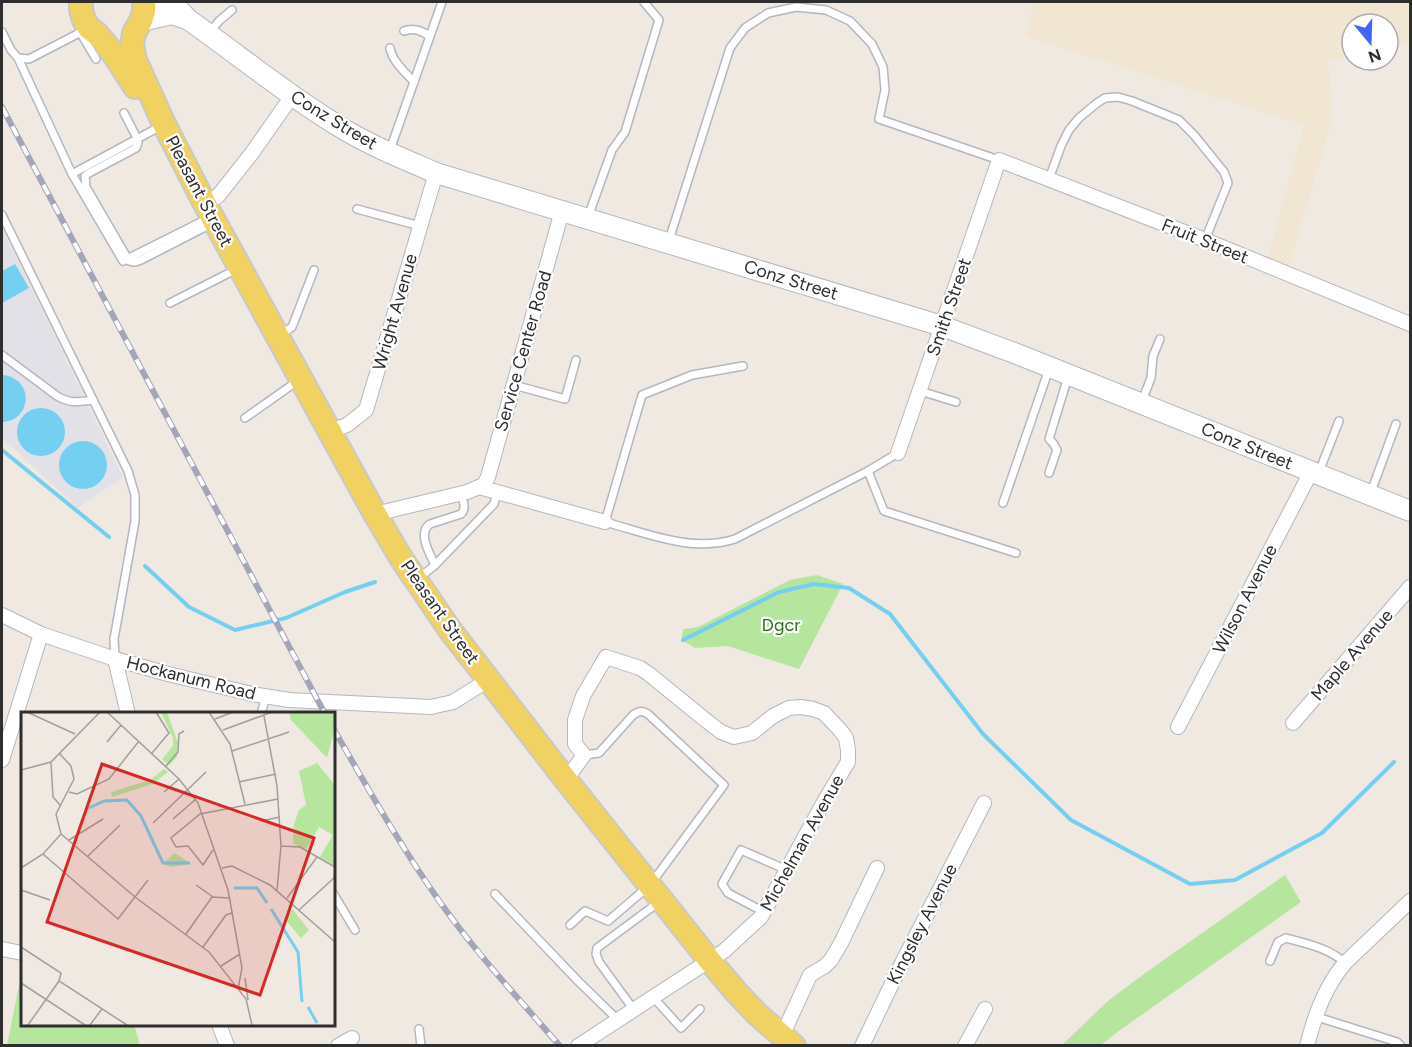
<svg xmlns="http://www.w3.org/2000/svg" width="1412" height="1047" font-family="Figtree,sans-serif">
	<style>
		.industrial { fill: #e3e1e8 }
		.education { fill: #f0e6d1 }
		.green { fill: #b6e59e }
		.water { fill: #75cff0 }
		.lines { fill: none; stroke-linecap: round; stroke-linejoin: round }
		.stream { stroke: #75cff0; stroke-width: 4 }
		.lane-casing { stroke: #b4b7c1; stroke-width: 10 }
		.street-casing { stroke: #b4b7c1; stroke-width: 16 }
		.secondary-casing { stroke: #b4b7c1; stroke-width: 22 }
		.primary-casing { stroke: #c9c9c9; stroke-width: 26 }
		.lane { stroke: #fff; stroke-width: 7 }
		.street { stroke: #fff; stroke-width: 14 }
		.secondary { stroke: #fff; stroke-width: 20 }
		.primary { stroke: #f2d163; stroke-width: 22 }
		.rail-casing { stroke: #a3a6b8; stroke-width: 6 }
		.rail { stroke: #fff; stroke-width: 4; stroke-dasharray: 11; stroke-linecap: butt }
		.labels { text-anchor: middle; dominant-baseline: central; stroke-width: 4.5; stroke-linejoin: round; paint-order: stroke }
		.street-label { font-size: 18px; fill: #2e2e2e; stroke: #fff }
		.park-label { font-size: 18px; fill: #2c6e1b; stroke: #fff }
		.inset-river { fill: none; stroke: #75cff0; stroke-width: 3 }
		.inset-road { fill: none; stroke: #a29e99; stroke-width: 1.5 }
		.view { fill: #d62828; fill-opacity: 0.15; stroke: #d62828; stroke-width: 3 }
		.inset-edge { fill: none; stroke: #2e2e2e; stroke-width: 3 }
	</style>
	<rect width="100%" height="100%" fill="#efe9e1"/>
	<path class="industrial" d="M 2,228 L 123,477 L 78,508 L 2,438 Z"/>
	<path class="education" d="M 1035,2 L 1410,2 L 1410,42 L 1388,47 L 1388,24 L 1352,24 L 1352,55 L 1328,60 L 1333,117 L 1288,268 L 1268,259 L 1304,125 L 1025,36 Z"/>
	<g class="green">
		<path d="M 817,575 L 843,584 L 799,669 L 728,646 L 695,648 L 682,640 L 682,634 L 684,629 L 698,627 L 790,580 Z"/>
		<path d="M 1285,875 L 1301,902 L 1116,1033 L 1101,1045 L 1062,1045 L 1109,1000 L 1148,971 Z"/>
		<path d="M 22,971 L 22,1024 L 134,1025 L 140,1045 L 7,1045 Z"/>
	</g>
	<g class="water">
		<path d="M 15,264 L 29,288 L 2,303 L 2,271 Z"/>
		<path d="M 2,375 C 34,377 33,421 2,422 Z"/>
		<circle cx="41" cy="432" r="24"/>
		<circle cx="83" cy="465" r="24"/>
	</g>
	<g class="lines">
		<g class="stream">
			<path d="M 2,450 L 109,537"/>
			<path d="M 145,566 L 189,607 L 235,630 L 286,618 L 345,592 L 375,582"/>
			<path d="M 683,640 L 779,592 L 814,584 L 849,588 L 890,614 L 983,734 L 1071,820 L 1190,884 L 1235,880 L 1322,833 L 1394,762"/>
		</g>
		<defs>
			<g id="lane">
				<path d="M 404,31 C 414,27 421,31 430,36"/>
				<path d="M 2,32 L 11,50 L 18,58 L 29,59 L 87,29"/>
				<path d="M 80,32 L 96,59"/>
				<path d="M 210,32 L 219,21 L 232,10"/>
				<path d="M 390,48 C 392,61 405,72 414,82"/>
				<path d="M 18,58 L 72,174"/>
				<path d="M 124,113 L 137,138 L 138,143 L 136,148 L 89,173 L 85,176 L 86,187 L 129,261 L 135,262 L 141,260 L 213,223"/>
				<path d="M 161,126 L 72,174 L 123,261 L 209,218"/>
				<path d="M 390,150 L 442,2"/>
				<path d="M 1049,179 L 1061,146 L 1069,130 L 1079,118 L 1097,103 L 1105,98 L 1118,97 L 1132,101 L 1179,120 L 1194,135 L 1224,172 L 1228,183 L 1205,240"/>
				<path d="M 357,209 L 420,226"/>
				<path d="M 2,215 L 128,471 L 135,495 L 135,521 L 114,639 L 115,659"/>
				<path d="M 588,217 L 612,150 L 625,132 L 659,20 L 644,2"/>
				<path d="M 669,240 L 730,48 L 745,28 L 768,13 L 796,7 L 826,10 L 850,21 L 872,44 L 883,67 L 885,90 L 879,119 L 999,160"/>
				<path d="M 170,303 L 237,269"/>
				<path d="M 280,335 L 292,327 L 314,270"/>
				<path d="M 2,355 L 57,396 C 71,404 77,402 93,400"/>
				<path d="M 743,366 L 692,375 L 642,395 L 605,522 C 647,533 691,553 735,539 L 868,471 L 898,453"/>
				<path d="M 514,385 L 565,399 L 576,360"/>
				<path d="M 920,391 L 956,402"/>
				<path d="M 1142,401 L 1151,378 L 1153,356 L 1160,339"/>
				<path d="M 245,418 L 299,380"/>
				<path d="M 868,471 L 884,511 L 1016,553"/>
				<path d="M 1319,472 L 1339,421"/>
				<path d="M 1049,473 L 1057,450 L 1053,443 L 1049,439 L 1068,377"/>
				<path d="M 1371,492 L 1396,424"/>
				<path d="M 1003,503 L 1049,369"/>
				<path d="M 435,565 C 430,554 417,533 430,524 L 461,514 C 467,508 463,501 461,494"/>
				<path d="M 418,579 L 435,565 L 494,504 L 497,492"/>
				<path d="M 261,714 L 266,696"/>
				<path d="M 333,893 L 355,930"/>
				<path d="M 495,894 L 578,981 L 618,1020"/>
				<path d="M 764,912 L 728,893 L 722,884 L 741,850 L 787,870"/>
				<path d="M 570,925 L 585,911 L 608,921 L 650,885 L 724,785 L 648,714 C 642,710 639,711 633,715 L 599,753 L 584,755"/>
				<path d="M 1270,961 L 1278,942 L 1286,938 C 1307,944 1329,948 1345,963"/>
				<path d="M 653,997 L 681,1028 L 700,1009"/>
				<path d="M 634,1010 L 599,962 L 596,954 L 597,948 L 651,908 L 659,900"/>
				<path d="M 1317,1017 L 1397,1042 L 1401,1046"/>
				<path d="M 419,1029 L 421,1046"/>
			</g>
			<g id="street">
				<path d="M 205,204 L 218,196 L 252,153 L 292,96"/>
				<path d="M 330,431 L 347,425 L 366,410 L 436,173"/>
				<path d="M 898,453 L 999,160 L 1205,240 L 1410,324"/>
				<path d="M 479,487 L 605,522"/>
				<path d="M 375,514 L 467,492 L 484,485 L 488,477 L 562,211"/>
				<path d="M 2,615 L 41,634 L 115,659 L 168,674 L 252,694 L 289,700 L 431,707 L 453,702 L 488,680"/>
				<path d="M 115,659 L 128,714"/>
				<path d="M 1293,723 L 1410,587"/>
				<path d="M 1178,727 L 1311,472"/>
				<path d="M 2,760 L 41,634"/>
				<path d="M 566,780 L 584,755 L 575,744 L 575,720 L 583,696 L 606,657 L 640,668 L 649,674 L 703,718 L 721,732 L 734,737 L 752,733 L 773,716 L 789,708 L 801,707 L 813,709 L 824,713 L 840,730 L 846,738 L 848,750 L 848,762 L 825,800 L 761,917 L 724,951 L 578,1046"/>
				<path d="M 2,949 L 22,953"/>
				<path d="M 219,1024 L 227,1046"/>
				<path d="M 782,1036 L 810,975 L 825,966 L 831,960 L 841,943 L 877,868"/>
				<path d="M 338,1046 L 352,1038"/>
				<path d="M 862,1046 L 897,973 L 984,803"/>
				<path d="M 965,1046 L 985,1009"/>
				<path d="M 1307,1046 C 1314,1017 1326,985 1345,963 L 1410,901"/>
			</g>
			<g id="secondary">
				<path d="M 164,2 L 177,8 L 189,20 C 240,56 287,95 340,127 C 371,146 404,159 436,173 L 942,326 L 1017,354 L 1410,511"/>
				<path d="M 141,21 L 172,14 L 187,19"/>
			</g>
			<g id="primary">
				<path d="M 81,2 L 81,10 L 84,20 L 89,28 L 97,34 L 113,53 L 135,87"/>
				<path d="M 144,2 L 144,11 L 141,21 L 134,33 L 132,45 L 135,60 L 164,124 L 205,204 L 375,514 L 401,558 L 450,630 L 566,780 L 710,961 L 737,993 L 758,1015 L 794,1046"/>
			</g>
		</defs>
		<use href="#lane" class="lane-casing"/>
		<use href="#street" class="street-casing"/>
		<use href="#secondary" class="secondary-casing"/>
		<use href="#primary" class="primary-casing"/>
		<use href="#lane" class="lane"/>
		<use href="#street" class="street"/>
		<use href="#secondary" class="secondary"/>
		<use href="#primary" class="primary"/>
		<defs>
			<g id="rail">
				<path d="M 2,107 L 325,714"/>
				<path d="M 333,728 C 367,787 401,847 440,902 C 476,953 519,999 560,1046"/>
			</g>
		</defs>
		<use href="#rail" class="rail-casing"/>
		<use href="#rail" class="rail"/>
	</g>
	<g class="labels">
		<g class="street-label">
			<text transform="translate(334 120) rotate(31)">Conz Street</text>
			<text transform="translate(199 191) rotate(62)">Pleasant Street</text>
			<text transform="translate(1205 241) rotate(22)">Fruit Street</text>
			<text transform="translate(791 280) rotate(17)">Conz Street</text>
			<text transform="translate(949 307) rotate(-71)">Smith Street</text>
			<text transform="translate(395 312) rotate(-74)">Wright Avenue</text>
			<text transform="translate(523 351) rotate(-74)">Service Center Road</text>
			<text transform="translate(1247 446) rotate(22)">Conz Street</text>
			<text transform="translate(1245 599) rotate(-63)">Wilson Avenue</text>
			<text transform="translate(440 612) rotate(55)">Pleasant Street</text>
			<text transform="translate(1352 655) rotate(-49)">Maple Avenue</text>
			<text transform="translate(191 678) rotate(14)">Hockanum Road</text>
			<text transform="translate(802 843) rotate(-61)">Michelman Avenue</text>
			<text transform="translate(922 924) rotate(-63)">Kingsley Avenue</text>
		</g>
		<g class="park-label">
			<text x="781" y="625">Dgcr</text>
		</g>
	</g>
	<g transform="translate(21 712)">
		<rect width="314" height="314" fill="#efe9e1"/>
		<path d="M 140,0 L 146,0 L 157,31 L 156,45 L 148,53 L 141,47 L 152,34 L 152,26 ZM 268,0 L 313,0 L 313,19 L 306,46 L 270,8 ZM 296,51 L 313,72 L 313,153 L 299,145 L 312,123 L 298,115 L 285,137 L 272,132 L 272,115 L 278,98 L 285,93 L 278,59 ZM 143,57 L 147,60 L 131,72 L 91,85 L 90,80 L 129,68 ZM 153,141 L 168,150 L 169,152 L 150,155 L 142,152 ZM 272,198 L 288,218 L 280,226 L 263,206 Z" fill="#b6e59e"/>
		<path class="inset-river" d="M 68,96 L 83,89 L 106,88 L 120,104 L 142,151 L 169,151M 213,176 L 236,176 L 246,191M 250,197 L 277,240 L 281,290M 287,295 L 296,311"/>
		<path class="inset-road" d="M 6,0 L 54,22M 86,0 L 158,67 L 177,91 L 207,178 L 221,256 L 217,277M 188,0 L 209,32 L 224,92M 243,4 L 256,74 L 260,134 L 256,178M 194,7 L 212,0M 202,18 L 251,0M 86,30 L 100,13M 211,39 L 268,20M 38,41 L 50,54 L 53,67 L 35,102 L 40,122M 131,41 L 148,21 L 135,0M 30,51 L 32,85 L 39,93M 145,54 L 157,40 L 158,22 L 163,19M 0,58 L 30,50 L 79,0M 218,70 L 255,62M 48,80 L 56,82 L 88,67 L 118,29M 143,80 L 158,67M 152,107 L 175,87M 240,109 L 259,105M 132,111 L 185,60M 48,128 L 82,107M 260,134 L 279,135 L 314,155M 192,138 L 182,153 L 167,134 L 155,135 L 150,126 L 179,102 L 257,87M 22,142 L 97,207 L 127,168M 67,144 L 99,113M 0,156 L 22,142 L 40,122 L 114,185 L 188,240 L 225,287 L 231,313M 201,156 L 211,154 L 249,173 L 314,230M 175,173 L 192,185M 0,178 L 29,188M 266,186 L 296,145M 278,198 L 314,165M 165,222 L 191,185 L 208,186M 0,235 L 40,261 L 38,269 L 106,313M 182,235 L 205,203 L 211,201M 200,254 L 219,242M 224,266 L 227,288M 0,271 L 64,313M 7,313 L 38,269M 69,313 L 81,297"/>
		<path class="view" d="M 81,52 L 293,126 L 239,283 L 26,210 Z"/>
		<rect width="314" height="314" class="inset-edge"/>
	</g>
	<rect width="1412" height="1047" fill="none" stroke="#2e2e2e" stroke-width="6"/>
	<g transform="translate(1370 42) rotate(161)"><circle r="28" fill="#ffffff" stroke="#ababab" stroke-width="1.5"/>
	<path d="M0-4.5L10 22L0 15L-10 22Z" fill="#4264fb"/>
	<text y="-9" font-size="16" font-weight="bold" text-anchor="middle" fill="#2e2e2e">N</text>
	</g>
</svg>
